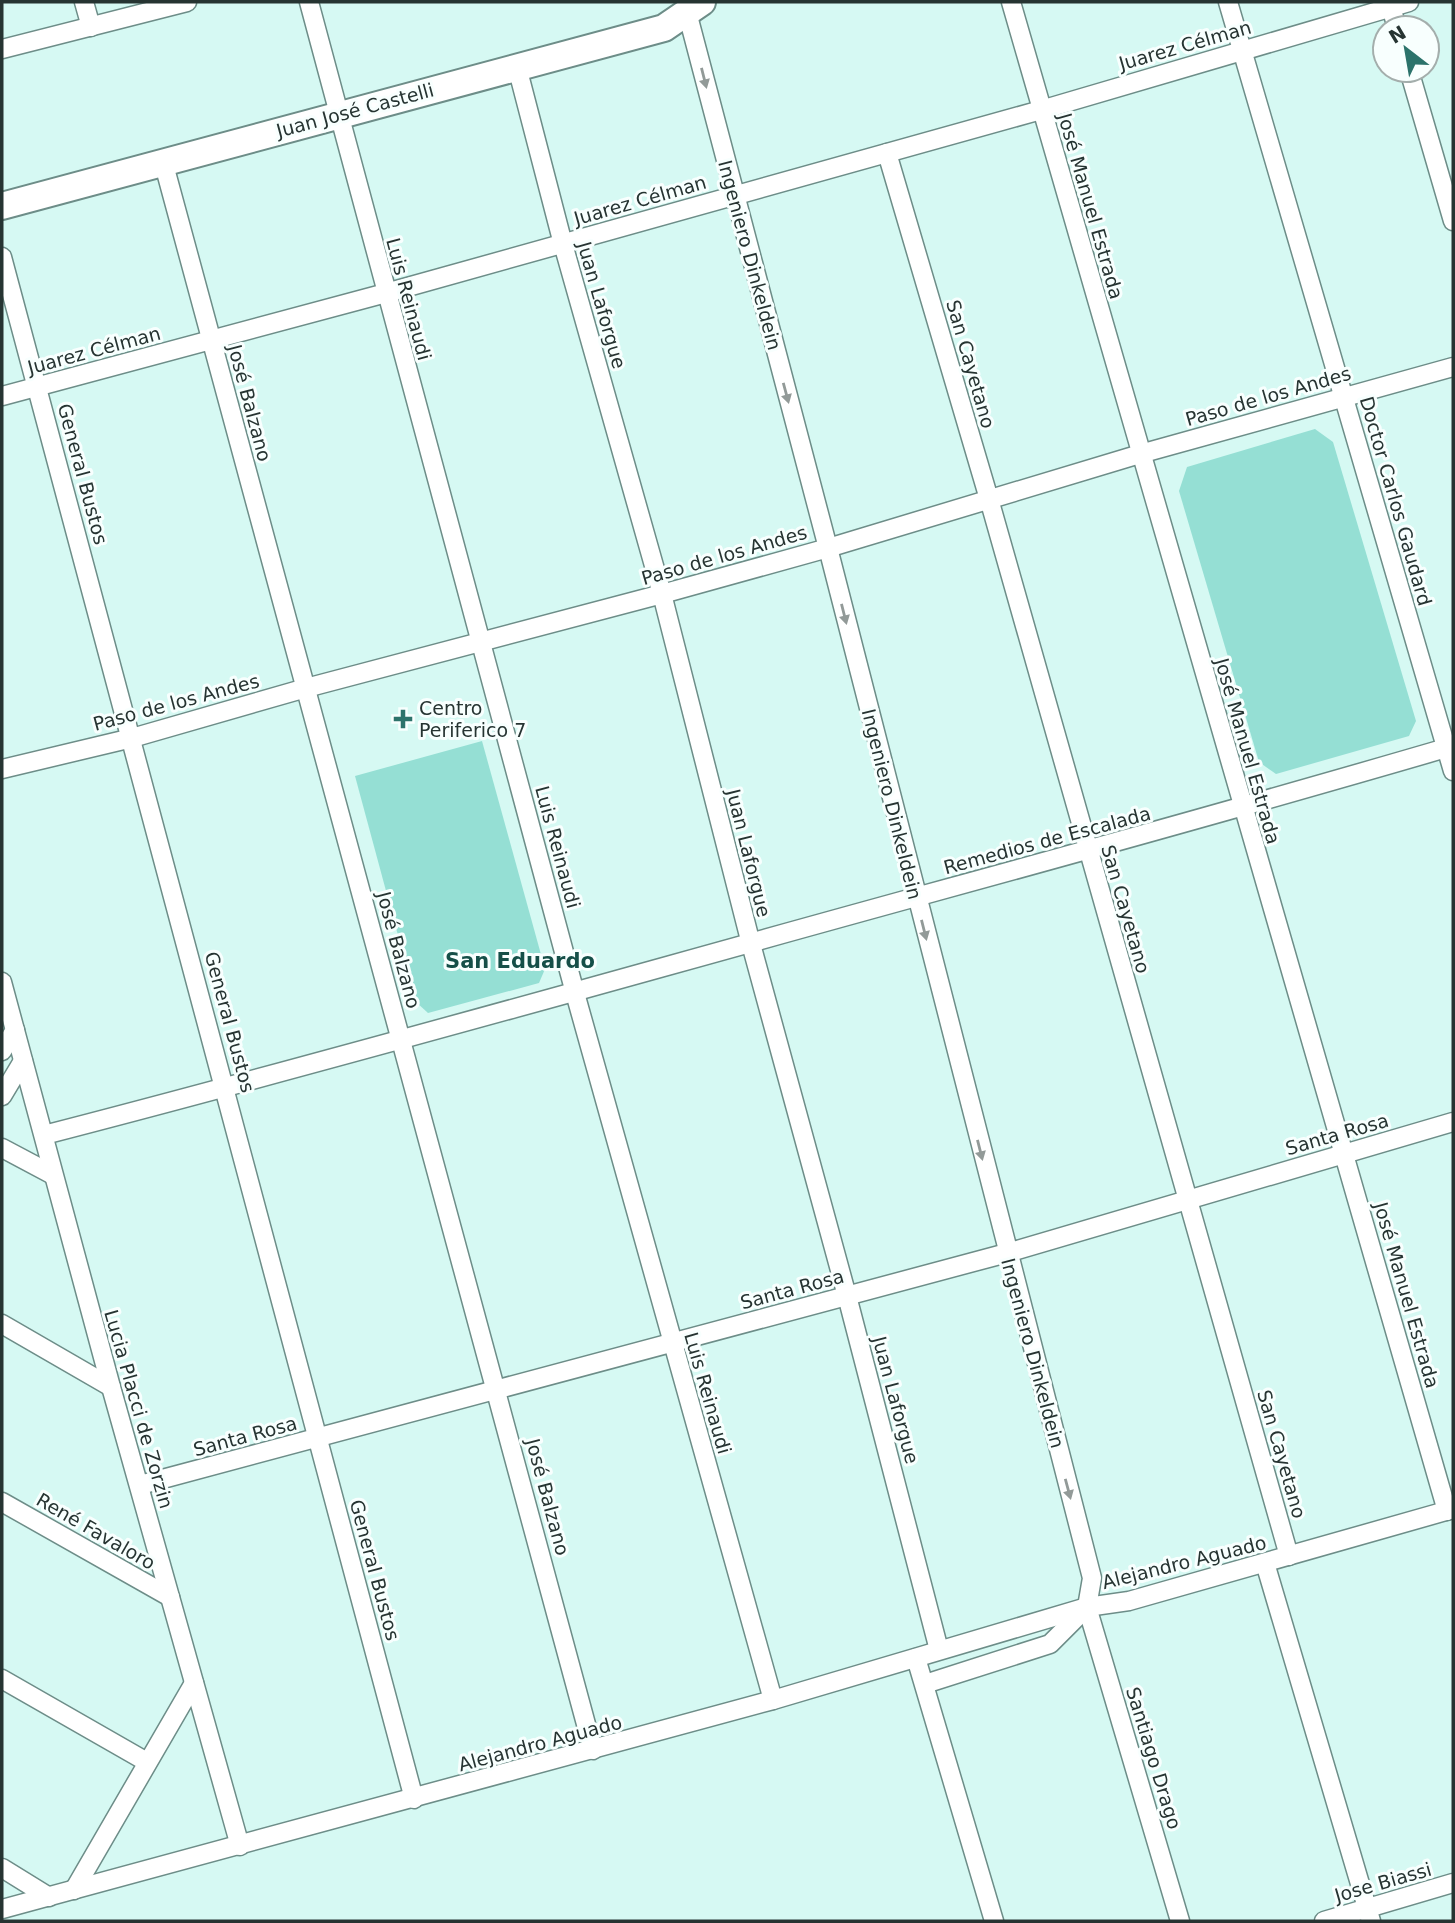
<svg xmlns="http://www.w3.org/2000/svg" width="1455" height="1923" font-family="'DejaVu Sans',sans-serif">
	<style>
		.green { fill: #95dfd4 }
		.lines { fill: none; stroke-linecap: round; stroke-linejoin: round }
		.street-casing { stroke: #6d8d88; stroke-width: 21 }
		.secondary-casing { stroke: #6d8d88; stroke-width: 30 }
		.street { stroke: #fff; stroke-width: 18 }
		.secondary { stroke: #fff; stroke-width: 26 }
		.oneway { fill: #929a98 }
		.poi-dot { fill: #2c736b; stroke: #f8fffe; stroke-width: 2.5 }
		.labels { text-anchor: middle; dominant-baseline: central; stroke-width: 6; stroke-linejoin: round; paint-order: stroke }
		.street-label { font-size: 19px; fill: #263432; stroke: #f8fffe }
		.poi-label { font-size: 19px; fill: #263432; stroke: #f8fffe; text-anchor: start }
		.neighbourhood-label { font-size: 21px; font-weight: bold; fill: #154f48; stroke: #f8fffe }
	</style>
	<rect width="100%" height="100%" fill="#d6f9f3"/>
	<g class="green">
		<path d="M 1315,429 L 1333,442 L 1416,721 L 1409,736 L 1276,774 L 1259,762 L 1179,491 L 1187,467 Z"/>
		<path d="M 482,741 L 545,969 L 539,983 L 428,1013 L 416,1002 L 355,776 Z"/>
	</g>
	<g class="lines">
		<defs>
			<g id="street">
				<path d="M 84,2 L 91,27"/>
				<path d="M 309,2 L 575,993 L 773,1700"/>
				<path d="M 1011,2 L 1447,1511"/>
				<path d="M 1228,2 L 1453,771"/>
				<path d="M 1391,7 L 1397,28"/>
				<path d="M 687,12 L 828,548 L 1092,1578 L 1087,1607 L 1180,1921"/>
				<path d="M 2,49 L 187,2"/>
				<path d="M 517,67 L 563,244 L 662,594 L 751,944 L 847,1296 L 939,1650"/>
				<path d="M 1409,70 L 1453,221"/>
				<path d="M 887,153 L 989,499 L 1289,1556"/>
				<path d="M 163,161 L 593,1750"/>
				<path d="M 2,257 L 414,1799"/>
				<path d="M 2,396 L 386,293 L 1041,110 L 1409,2"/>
				<path d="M 2,769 L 132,738 L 306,688 L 662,594 L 828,548 L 1140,454 L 1453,367"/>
				<path d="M 2,982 L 111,1387 L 240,1846"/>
				<path d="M 2,1051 L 15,1030"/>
				<path d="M 2,1096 L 23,1061"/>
				<path d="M 44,1135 C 335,1060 625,977 916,897 C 1095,848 1275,798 1453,746"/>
				<path d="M 2,1148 L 53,1175"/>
				<path d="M 2,1324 L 111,1387"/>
				<path d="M 140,1485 L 1007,1253 L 1453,1122"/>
				<path d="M 2,1502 L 170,1597"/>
				<path d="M 1265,1563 L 1371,1921"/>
				<path d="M 916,1658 L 994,1921"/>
				<path d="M 2,1679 L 147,1762"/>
				<path d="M 925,1684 L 1050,1644 L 1085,1609"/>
				<path d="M 2,1868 L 49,1897"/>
				<path d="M 74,1890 L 194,1683"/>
				<path d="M 2,1909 L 773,1700 L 1087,1607 L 1129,1601 L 1453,1509"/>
				<path d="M 1324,1921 L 1453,1883"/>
			</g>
			<path id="secondary" d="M 2,206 L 664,28 L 702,2"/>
		</defs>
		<use href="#street" class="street-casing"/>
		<use href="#secondary" class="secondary-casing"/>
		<use href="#street" class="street"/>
		<use href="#secondary" class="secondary"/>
	</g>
	<defs><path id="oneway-solid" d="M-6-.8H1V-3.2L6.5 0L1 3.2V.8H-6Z" transform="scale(1.75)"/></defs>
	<g class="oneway">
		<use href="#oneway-solid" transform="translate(704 78) rotate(76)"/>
		<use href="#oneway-solid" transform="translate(786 393) rotate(75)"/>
		<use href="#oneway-solid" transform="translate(844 614) rotate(76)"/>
		<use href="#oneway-solid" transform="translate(924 930) rotate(76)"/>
		<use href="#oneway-solid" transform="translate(980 1150) rotate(76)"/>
		<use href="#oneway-solid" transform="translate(1068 1489) rotate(75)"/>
	</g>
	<path class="poi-dot" d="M399.5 708.5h7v7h7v7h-7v7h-7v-7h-7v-7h7z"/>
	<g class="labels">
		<g class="street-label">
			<text transform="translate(1185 45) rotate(-16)">Juarez Célman</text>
			<text transform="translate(355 110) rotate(-15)">Juan José Castelli</text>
			<text transform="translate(640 200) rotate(-16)">Juarez Célman</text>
			<text transform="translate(1091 206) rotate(74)">José Manuel Estrada</text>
			<text transform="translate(750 255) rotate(75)">Ingeniero Dinkeldein</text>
			<text transform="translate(409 299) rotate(75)">Luis Reinaudi</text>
			<text transform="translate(602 305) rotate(74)">Juan Laforgue</text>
			<text transform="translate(94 350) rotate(-15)">Juarez Célman</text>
			<text transform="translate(971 364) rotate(74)">San Cayetano</text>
			<text transform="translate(1268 396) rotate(-16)">Paso de los Andes</text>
			<text transform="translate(250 403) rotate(75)">José Balzano</text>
			<text transform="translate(83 474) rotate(75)">General Bustos</text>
			<text transform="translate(1396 501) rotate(74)">Doctor Carlos Gaudard</text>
			<text transform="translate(724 555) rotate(-16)">Paso de los Andes</text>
			<text transform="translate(176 702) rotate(-15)">Paso de los Andes</text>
			<text transform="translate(1248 751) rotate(74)">José Manuel Estrada</text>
			<text transform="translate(892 804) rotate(76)">Ingeniero Dinkeldein</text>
			<text transform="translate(1047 840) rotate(-15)">Remedios de Escalada</text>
			<text transform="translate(558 847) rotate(75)">Luis Reinaudi</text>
			<text transform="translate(749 853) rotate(76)">Juan Laforgue</text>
			<text transform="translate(1126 909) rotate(74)">San Cayetano</text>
			<text transform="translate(399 950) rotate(75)">José Balzano</text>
			<text transform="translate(230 1022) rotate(75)">General Bustos</text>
			<text transform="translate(1337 1134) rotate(-16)">Santa Rosa</text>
			<text transform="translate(792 1289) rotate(-15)">Santa Rosa</text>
			<text transform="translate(1407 1295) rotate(74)">José Manuel Estrada</text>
			<text transform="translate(1033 1353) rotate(75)">Ingeniero Dinkeldein</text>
			<text transform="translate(708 1393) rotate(74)">Luis Reinaudi</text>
			<text transform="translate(896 1400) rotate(75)">Juan Laforgue</text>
			<text transform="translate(139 1409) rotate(74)">Lucia Placci de Zorzin</text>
			<text transform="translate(245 1436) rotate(-15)">Santa Rosa</text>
			<text transform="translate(1282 1454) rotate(74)">San Cayetano</text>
			<text transform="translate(548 1497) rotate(75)">José Balzano</text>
			<text transform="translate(96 1531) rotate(30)">René Favaloro</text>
			<text transform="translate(1184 1562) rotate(-14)">Alejandro Aguado</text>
			<text transform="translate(375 1570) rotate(75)">General Bustos</text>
			<text transform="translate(540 1743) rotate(-15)">Alejandro Aguado</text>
			<text transform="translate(1154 1758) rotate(73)">Santiago Drago</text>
			<text transform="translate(1383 1882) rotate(-16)">Jose Biassi</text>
		</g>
		<g class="poi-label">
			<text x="419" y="708">Centro<tspan x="419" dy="22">Periferico 7</tspan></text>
		</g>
		<g class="neighbourhood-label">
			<text x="520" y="961">San Eduardo</text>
		</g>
	</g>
	<rect width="1455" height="1923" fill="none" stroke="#263432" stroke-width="7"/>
	<g transform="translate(1406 49) rotate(329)"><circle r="33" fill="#f8fffe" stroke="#a4aeac" stroke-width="2"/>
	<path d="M0-5L12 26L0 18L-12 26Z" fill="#2c736b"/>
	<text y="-10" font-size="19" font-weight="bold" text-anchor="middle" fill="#263432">N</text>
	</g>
</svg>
